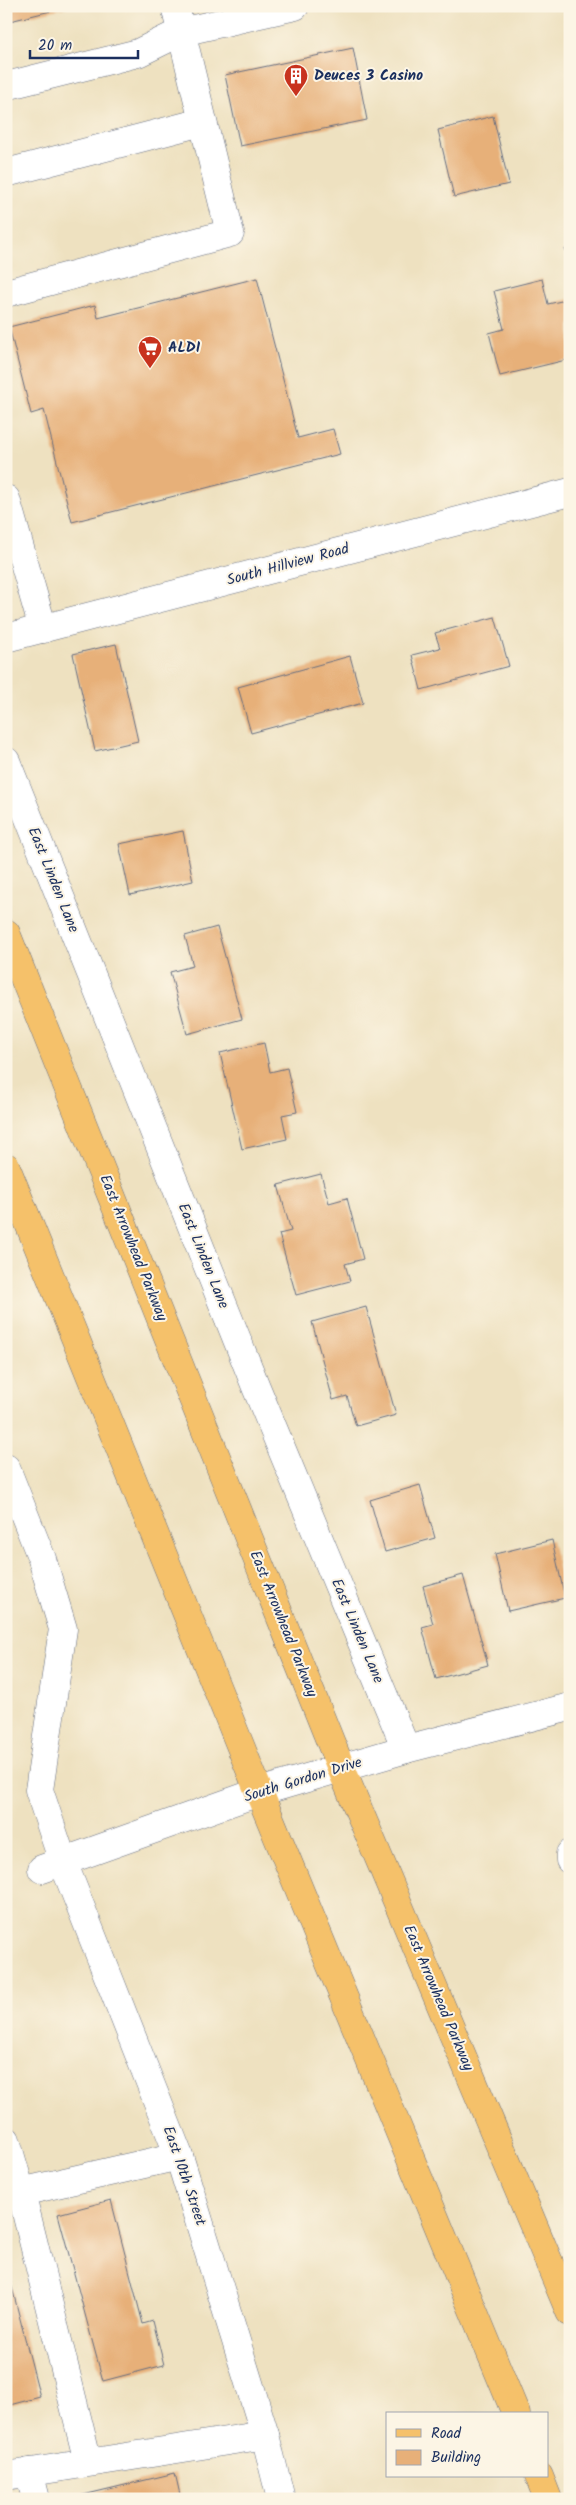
<svg xmlns="http://www.w3.org/2000/svg" width="576" height="2505" font-family="Kalam,sans-serif">
	<style>
		.building { fill: #e7b079 }
		.lines { fill: none; stroke-linecap: round; stroke-linejoin: round }
		.minor-casing { stroke: #656d80; stroke-width: 29 }
		.major-casing { stroke: #656d80; stroke-width: 29 }
		.minor { stroke: #fff; stroke-width: 28 }
		.major { stroke: #f5c16b; stroke-width: 28 }
		.labels { text-anchor: middle; dominant-baseline: central; stroke-width: 4; stroke-linejoin: round; paint-order: stroke }
		.poi-label { font-size: 15px; font-weight: bold; fill: #1b2f5e; stroke: #fcf5e5; text-anchor: start }
		.street-label { font-size: 15px; fill: #1b2f5e; stroke: #fcf5e5 }
	</style>
	<rect width="100%" height="100%" fill="#fcf5e5"/>
	<filter id="ink" filterUnits="userSpaceOnUse"><feTurbulence type="fractalNoise" baseFrequency=".02" numOctaves="2"/><feDisplacementMap in="SourceGraphic" scale="10" xChannelSelector="R" yChannelSelector="G"/><feConvolveMatrix kernelMatrix="1 2 1 2 8 2 1 2 1" color-interpolation-filters="sRGB"/></filter>
	<filter id="wash" filterUnits="userSpaceOnUse"><feTurbulence type="fractalNoise" baseFrequency=".0096" numOctaves="4" result="noise"/><feDisplacementMap in="SourceGraphic" scale="20" xChannelSelector="R" yChannelSelector="G"/><feGaussianBlur stdDeviation="1.12" result="paint"/><feColorMatrix in="noise" values="0 0 0 0 0 0 0 0 0 0 0 0 0 0 0 0 0 1.4 0 .05"/><feComposite in="paint" operator="in"/></filter>
	<g filter="url(#wash)">
		<rect width="100%" height="100%" fill="#eee1c0"/>
		<g id="blocks">
			<g class="building">
				<path d="M 6,6 L 67,6 L 67,7 L 6,22 Z"/>
				<path d="M 353,48 L 367,120 L 240,146 L 225,75 Z"/>
				<path d="M 493,116 L 509,184 L 454,197 L 438,130 Z"/>
				<path d="M 570,248 L 570,264 L 569,264 L 565,249 Z"/>
				<path d="M 257,278 L 298,438 L 333,429 L 340,454 L 72,522 L 44,410 L 31,414 L 9,327 L 95,305 L 98,318 Z"/>
				<path d="M 542,279 L 548,304 L 570,299 L 570,359 L 500,376 L 489,333 L 504,329 L 494,291 Z"/>
				<path d="M 495,617 L 509,666 L 421,690 L 412,655 L 440,648 L 435,633 Z"/>
				<path d="M 116,644 L 138,741 L 95,751 L 73,654 Z"/>
				<path d="M 350,656 L 363,703 L 251,733 L 238,687 Z"/>
				<path d="M 183,831 L 193,881 L 130,895 L 119,844 Z"/>
				<path d="M 217,927 L 242,1019 L 187,1034 L 170,972 L 193,966 L 185,936 Z"/>
				<path d="M 264,1043 L 270,1072 L 287,1068 L 297,1112 L 282,1115 L 287,1139 L 242,1149 L 220,1053 Z"/>
				<path d="M 321,1174 L 329,1203 L 347,1198 L 363,1259 L 345,1264 L 350,1281 L 296,1295 L 279,1234 L 291,1231 L 278,1185 Z"/>
				<path d="M 366,1307 L 396,1415 L 356,1426 L 347,1396 L 333,1400 L 312,1322 Z"/>
				<path d="M 420,1485 L 435,1538 L 385,1552 L 370,1500 Z"/>
				<path d="M 552,1540 L 565,1598 L 508,1611 L 495,1554 Z"/>
				<path d="M 463,1575 L 488,1665 L 436,1679 L 422,1627 L 433,1624 L 423,1586 Z"/>
				<path d="M 111,2200 L 143,2324 L 153,2321 L 164,2365 L 103,2381 L 58,2214 Z"/>
				<path d="M 6,2264 L 40,2397 L 6,2406 Z"/>
				<path d="M 175,2473 L 181,2499 L 80,2499 L 79,2496 Z"/>
			</g>
		</g>
	</g>
	<g filter="url(#ink)">
		<use href="#blocks" fill-opacity="0" stroke="#656d80" stroke-width="1"/>
		<g class="lines">
			<defs>
				<g id="minor">
					<path d="M 6,86 L 138,53 L 181,32 L 295,6"/>
					<path d="M 6,173 L 202,122"/>
					<path d="M 6,293 L 230,233 L 175,6"/>
					<path d="M 6,499 L 43,629"/>
					<path d="M 6,638 L 570,492"/>
					<path d="M 6,761 L 256,1387 L 406,1749"/>
					<path d="M 6,1468 L 42,1559 L 63,1629 L 39,1790 L 63,1862 L 179,2156 L 265,2435 L 281,2499"/>
					<path d="M 570,1854 L 570,1860"/>
					<path d="M 42,1869 L 259,1792 L 406,1749 L 570,1707"/>
					<path d="M 6,2140 L 21,2192 L 6,2196"/>
					<path d="M 88,2462 L 21,2192 L 179,2156"/>
					<path d="M 29,2472 L 36,2499"/>
					<path d="M 6,2476 L 265,2435"/>
				</g>
				<g id="major">
					<path d="M 6,933 L 341,1768 L 570,2312"/>
					<path d="M 6,1167 L 259,1792 L 516,2414"/>
					<path d="M 539,2476 L 548,2499"/>
				</g>
			</defs>
			<use href="#minor" class="minor-casing"/>
			<use href="#major" class="major-casing"/>
			<use href="#minor" class="minor"/>
			<use href="#major" class="major"/>
		</g>
	</g>
	<defs>
		<symbol id="building-pin" viewBox="-11 -11 22 30"><path d="M0 17L-7.5 6A9.5 9.5 0 1 1 7.5 6Z" fill="#c8321e" stroke="#fcf5e5"/><path d="M-4-6H4V6H1V3H-1V6H-4ZM-2.5-4.3h1.7v1.8h-1.7ZM.8-4.3h1.7v1.8H.8ZM-2.5-1h1.7V.8h-1.7ZM.8-1h1.7V.8H.8Z" fill="#fff"/></symbol>
		<symbol id="supermarket-pin" viewBox="-11 -11 22 30"><path d="M0 17L-7.5 6A9.5 9.5 0 1 1 7.5 6Z" fill="#c8321e" stroke="#fcf5e5"/><path d="M-6-5.5h2.5l.6 2H6L4.5 2H-2.5L-4.4-4H-6ZM-1.5 3.2a1.3 1.3 0 1 0 .1 0ZM3 3.2a1.3 1.3 0 1 0 .1 0Z" fill="#fff"/></symbol>
	</defs>
	<g fill-rule="evenodd">
		<use href="#building-pin" x="282" y="62" width="28" height="38"/>
		<use href="#supermarket-pin" x="136" y="334" width="28" height="38"/>
	</g>
	<g class="labels">
		<g class="poi-label">
			<text x="314" y="76">Deuces 3 Casino</text>
			<text x="168" y="348">ALDI</text>
		</g>
		<g class="street-label">
			<text transform="translate(288 565) rotate(-15)">South Hillview Road</text>
			<text transform="translate(53 880) rotate(68)">East Linden Lane</text>
			<text transform="translate(133 1248) rotate(68)">East Arrowhead Parkway</text>
			<text transform="translate(203 1256) rotate(68)">East Linden Lane</text>
			<text transform="translate(283 1624) rotate(68)">East Arrowhead Parkway</text>
			<text transform="translate(357 1631) rotate(67)">East Linden Lane</text>
			<text transform="translate(303 1780) rotate(-17)">South Gordon Drive</text>
			<text transform="translate(438 1998) rotate(67)">East Arrowhead Parkway</text>
			<text transform="translate(184 2176) rotate(71)">East 10th Street</text>
		</g>
	</g>
	<rect width="576" height="2505" fill="none" stroke="#fcf5e5" stroke-width="25"/>
	<rect x="386" y="2412" width="162" height="65" fill="#fcf5e5" stroke="#a2a6af"/>
	<rect x="396" y="2429" width="25" height="8" fill="#f5c16b" stroke="#a2a6af"/>
	<text x="431" y="2438" font-size="15" fill="#1b2f5e">Road</text>
	<rect x="396" y="2450" width="25" height="15" fill="#e7b079" stroke="#a2a6af"/>
	<text x="431" y="2462" font-size="15" fill="#1b2f5e">Building</text>
	<path d="M30 50v8h108v-8" fill="none" stroke="#1b2f5e" stroke-width="2.5"/>
	<text x="38" y="50" font-size="15" fill="#1b2f5e" stroke="#fcf5e5" stroke-width="4" paint-order="stroke">20 m</text>
</svg>
